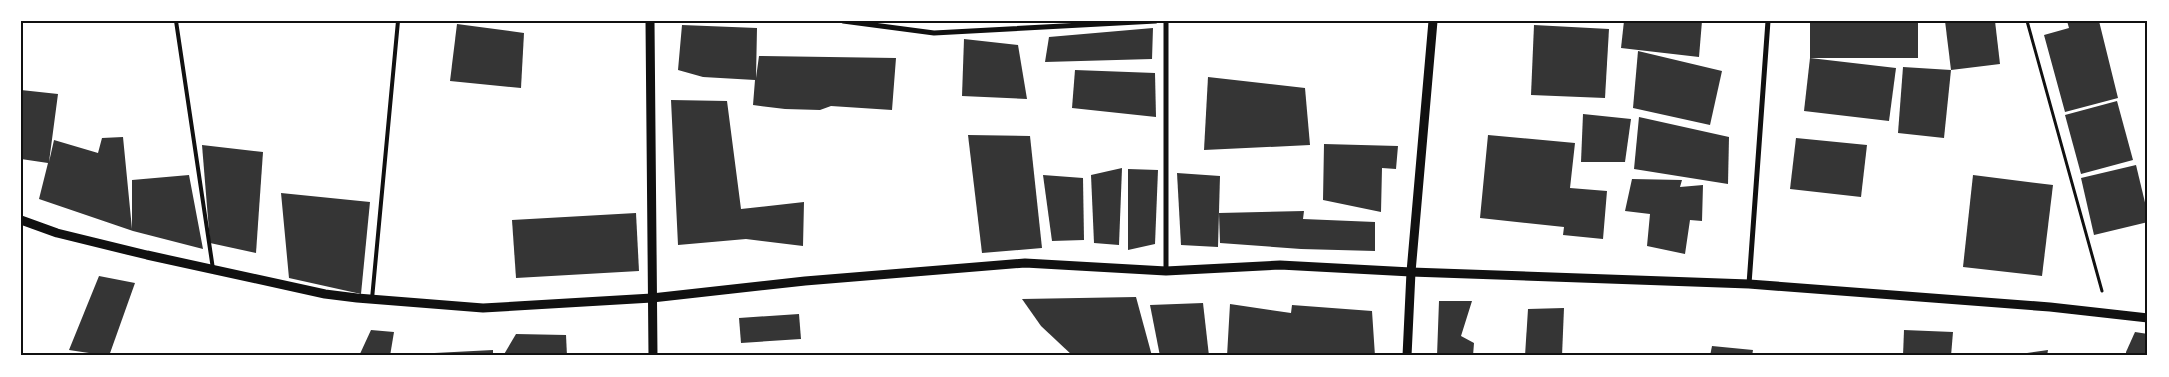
<svg xmlns="http://www.w3.org/2000/svg" width="2169" height="377" font-family="'Alegreya Sans',sans-serif">
	<style>
		.building { fill: #353535 }
		.lines { fill: none; stroke-linecap: round; stroke-linejoin: round }
		.path { stroke: #111; stroke-width: 3 }
		.service { stroke: #111; stroke-width: 4 }
		.minor { stroke: #111; stroke-width: 5 }
		.tertiary { stroke: #111; stroke-width: 9 }
		.neatline { fill: none; stroke: #111; stroke-width: 2 }
	</style>
	<rect width="100%" height="100%" fill="#fff"/>
	<g class="building">
		<path d="M 1624,21 L 1702,21 L 1699,57 L 1621,48 Z"/>
		<rect x="1810" y="21" width="108" height="37"/>
		<path d="M 1945,21 L 1995,21 L 2000,64 L 1951,70 Z"/>
		<path d="M 2067,21 L 2099,21 L 2118,98 L 2065,112 L 2044,35 L 2069,28 Z"/>
		<path d="M 457,24 L 524,33 L 521,88 L 450,81 Z"/>
		<path d="M 682,25 L 757,28 L 756,78 L 759,56 L 896,58 L 892,110 L 831,106 L 820,110 L 785,109 L 753,105 L 755,80 L 703,77 L 678,70 Z"/>
		<path d="M 1534,25 L 1609,29 L 1605,98 L 1531,95 Z"/>
		<path d="M 1153,28 L 1152,59 L 1045,62 L 1049,37 Z"/>
		<path d="M 964,39 L 1018,45 L 1027,99 L 962,96 Z"/>
		<path d="M 1638,51 L 1722,71 L 1710,125 L 1633,108 Z"/>
		<path d="M 1810,58 L 1896,68 L 1889,121 L 1804,111 Z"/>
		<path d="M 1903,67 L 1951,70 L 1944,138 L 1898,133 Z"/>
		<path d="M 1075,70 L 1155,73 L 1156,117 L 1072,108 Z"/>
		<path d="M 1208,77 L 1305,88 L 1310,145 L 1204,150 Z"/>
		<path d="M 21,90 L 58,94 L 49,162 L 54,140 L 98,153 L 102,138 L 123,137 L 132,229 L 132,180 L 189,175 L 203,249 L 133,231 L 39,199 L 48,163 L 21,159 Z"/>
		<path d="M 671,100 L 727,101 L 741,209 L 804,202 L 803,246 L 746,239 L 678,245 Z"/>
		<path d="M 2117,101 L 2133,160 L 2081,174 L 2065,115 Z"/>
		<path d="M 1583,114 L 1631,119 L 1625,162 L 1581,162 Z"/>
		<path d="M 1639,117 L 1729,137 L 1728,184 L 1634,169 Z"/>
		<path d="M 968,135 L 1030,136 L 1042,248 L 982,253 Z"/>
		<path d="M 1488,135 L 1575,143 L 1570,188 L 1607,191 L 1603,239 L 1563,235 L 1564,227 L 1480,218 Z"/>
		<path d="M 1796,138 L 1867,145 L 1861,197 L 1790,189 Z"/>
		<path d="M 1324,144 L 1398,146 L 1396,169 L 1382,168 L 1381,212 L 1323,200 Z"/>
		<path d="M 202,145 L 263,152 L 256,253 L 210,243 Z"/>
		<path d="M 2136,165 L 2148,215 L 2148,222 L 2094,235 L 2081,178 Z"/>
		<path d="M 1122,168 L 1119,245 L 1094,243 L 1091,175 Z"/>
		<path d="M 1128,169 L 1158,170 L 1155,244 L 1128,250 Z"/>
		<path d="M 1177,173 L 1220,176 L 1218,247 L 1181,245 Z"/>
		<path d="M 1043,175 L 1083,178 L 1084,240 L 1052,241 Z"/>
		<path d="M 1973,175 L 2053,185 L 2042,276 L 1963,267 Z"/>
		<path d="M 1632,179 L 1682,180 L 1680,187 L 1703,185 L 1702,221 L 1690,220 L 1685,254 L 1647,246 L 1650,214 L 1625,211 Z"/>
		<path d="M 281,193 L 370,202 L 361,294 L 289,278 Z"/>
		<path d="M 1304,211 L 1303,219 L 1375,222 L 1375,251 L 1301,249 L 1220,243 L 1219,213 Z"/>
		<path d="M 636,213 L 639,271 L 516,278 L 512,220 Z"/>
		<path d="M 99,276 L 135,283 L 109,356 L 69,350 Z"/>
		<path d="M 1136,297 L 1152,356 L 1073,356 L 1041,326 L 1022,299 Z"/>
		<path d="M 1439,301 L 1472,301 L 1461,336 L 1474,343 L 1473,356 L 1437,356 Z"/>
		<path d="M 1203,303 L 1209,356 L 1160,356 L 1150,305 Z"/>
		<path d="M 1230,304 L 1291,313 L 1292,305 L 1372,311 L 1375,356 L 1312,356 L 1287,353 L 1287,356 L 1227,356 Z"/>
		<path d="M 1564,308 L 1562,356 L 1525,356 L 1528,309 Z"/>
		<path d="M 799,314 L 801,339 L 741,343 L 739,318 Z"/>
		<path d="M 371,330 L 394,332 L 390,356 L 359,356 Z"/>
		<path d="M 1904,330 L 1953,332 L 1951,356 L 1903,356 Z"/>
		<path d="M 2135,332 L 2148,334 L 2148,356 L 2126,356 L 2126,352 Z"/>
		<path d="M 516,334 L 566,335 L 567,356 L 503,356 Z"/>
		<path d="M 1712,346 L 1753,350 L 1752,356 L 1710,356 Z"/>
		<path d="M 493,350 L 493,356 L 415,356 L 415,354 Z"/>
		<path d="M 2048,350 L 2047,356 L 2013,356 L 2013,355 Z"/>
	</g>
	<g class="lines">
		<path class="path" d="M 2027,21 L 2102,291"/>
		<g class="service">
			<path d="M 176,21 L 213,269"/>
			<path d="M 372,299 L 398,21"/>
		</g>
		<g class="minor">
			<path d="M 843,21 L 934,33 L 1156,21"/>
			<path d="M 1166,271 L 1166,21"/>
			<path d="M 1749,284 L 1768,21"/>
		</g>
		<g class="tertiary">
			<path d="M 650,21 L 653,356"/>
			<path d="M 21,220 L 57,233 L 147,255 L 325,294 L 357,298 L 483,308 L 652,298 L 805,281 L 1025,263 L 1166,271 L 1280,265 L 1411,272 L 1749,284 L 2050,307 L 2148,318"/>
			<path d="M 1407,356 L 1411,272 L 1433,21"/>
		</g>
	</g>
	<rect width="2169" height="377" fill="none" stroke="#ffffff" stroke-width="45"/>
	<rect x="22" y="22" width="2124" height="332" class="neatline"/>
</svg>
